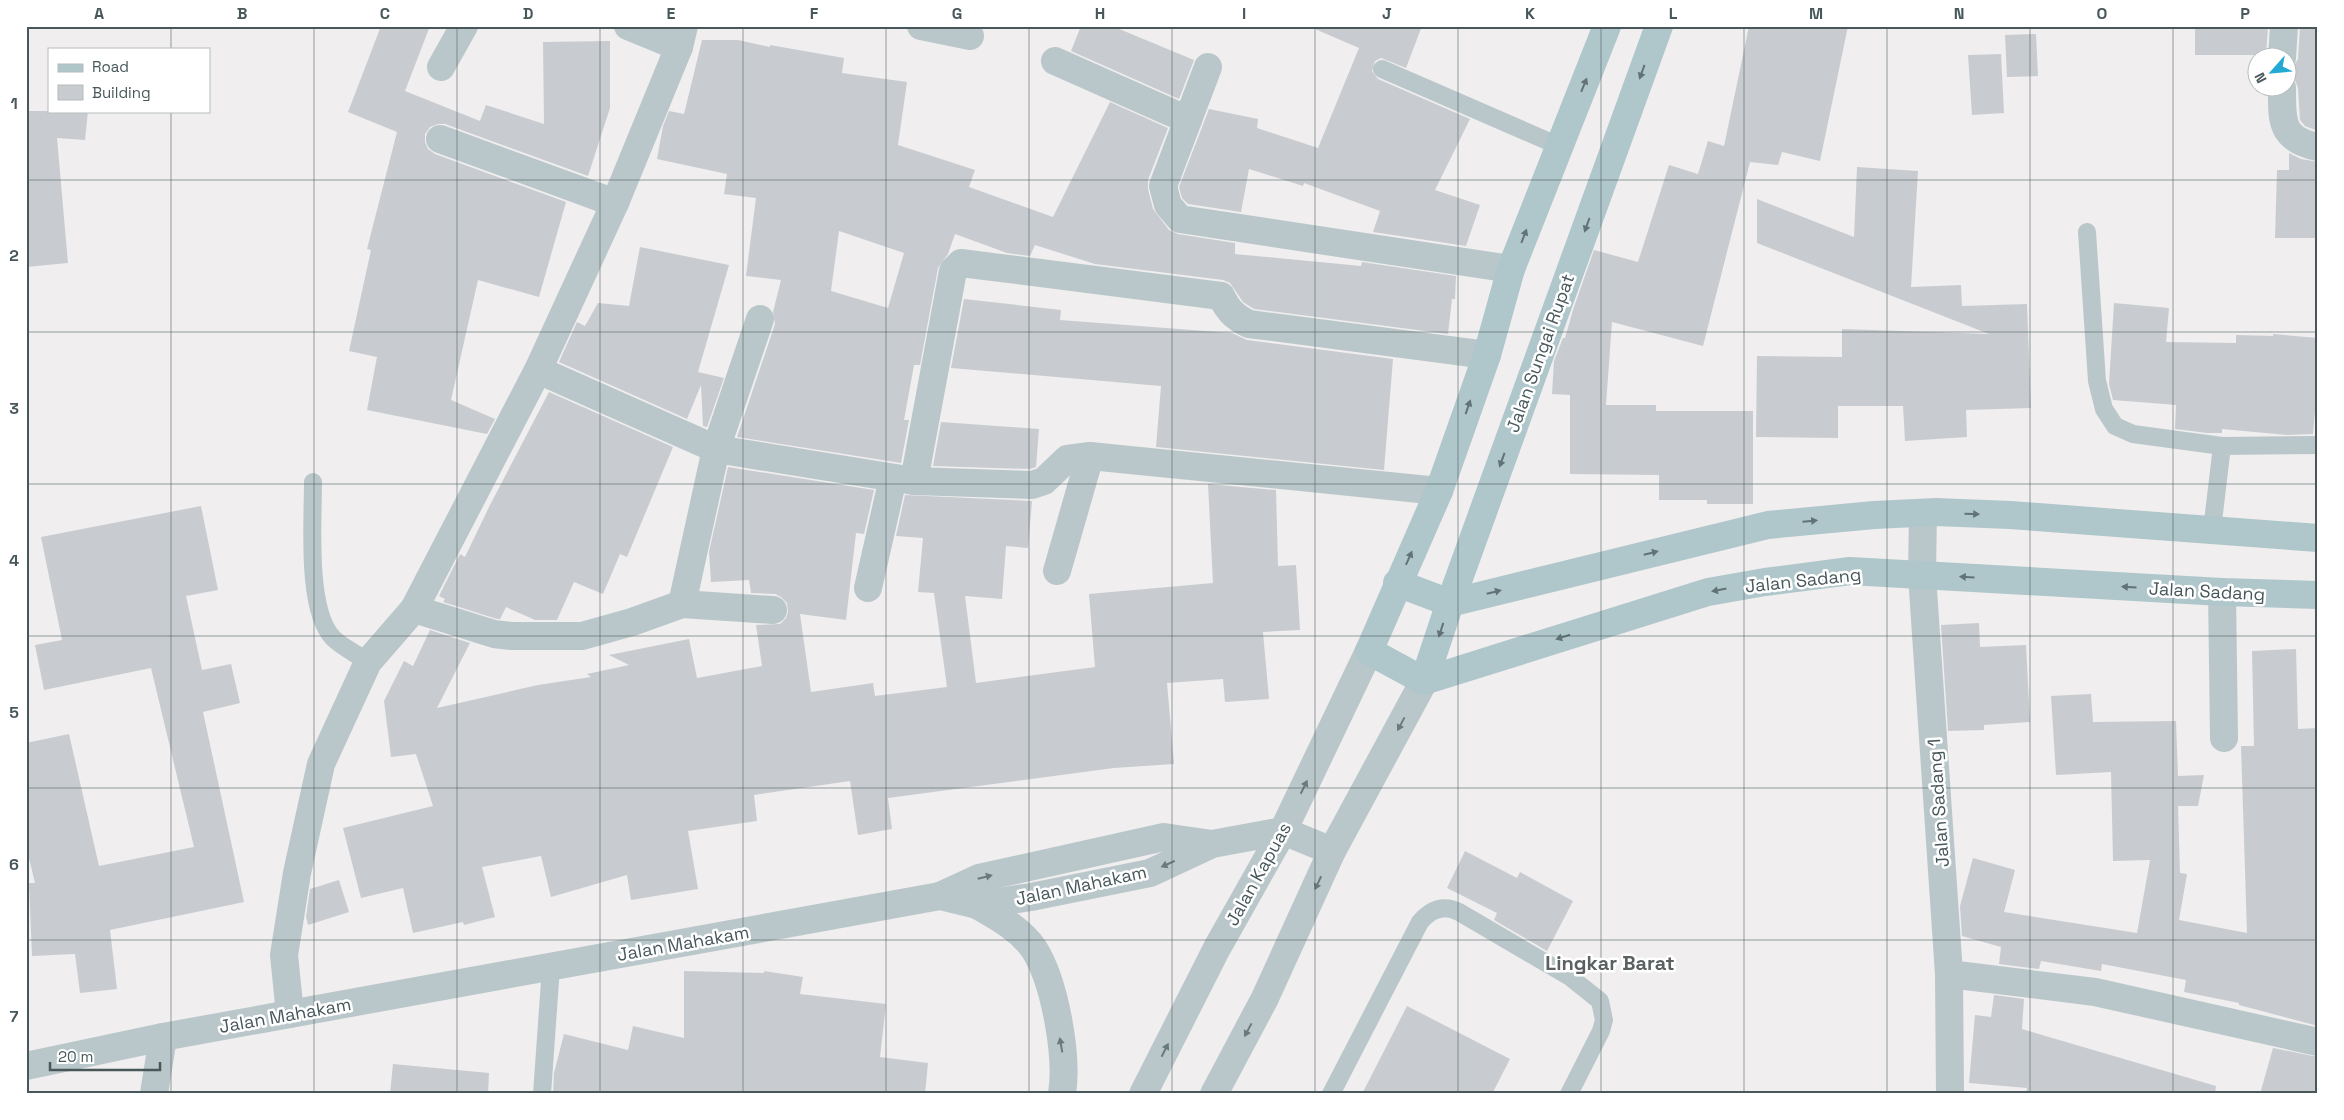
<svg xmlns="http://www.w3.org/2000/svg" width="2344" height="1120" font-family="'Space Grotesk',sans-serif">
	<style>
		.building { fill: #c8ccd0; fill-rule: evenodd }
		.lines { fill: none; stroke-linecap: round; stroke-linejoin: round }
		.service { stroke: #bac7ca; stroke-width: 18 }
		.minor { stroke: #bac7ca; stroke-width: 28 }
		.tertiary { stroke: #bac7ca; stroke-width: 28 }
		.primary { stroke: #afc6cb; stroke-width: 28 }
		.oneway { fill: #617376 }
		.oneway2 { fill: #6a797c }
		.grid { fill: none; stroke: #47575a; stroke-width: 1; stroke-opacity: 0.55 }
		.labels { text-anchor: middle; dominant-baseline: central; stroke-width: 5; stroke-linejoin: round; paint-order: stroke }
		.street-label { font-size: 18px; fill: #47575a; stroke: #fff }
		.quarter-label { font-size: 20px; font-weight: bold; fill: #5b6062; stroke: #fff }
		.neatline { fill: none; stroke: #47575a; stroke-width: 2 }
		.grid-label { font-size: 16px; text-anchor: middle; font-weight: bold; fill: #47575a }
	</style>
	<rect width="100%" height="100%" fill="#f0eeee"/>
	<g class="building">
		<path d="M 381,26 L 430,26 L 405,91 L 480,121 L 486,105 L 544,124 L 543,42 L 610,41 L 610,108 L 588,176 L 445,124 L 438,124 L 430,127 L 425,134 L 425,142 L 428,149 L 435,154 L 566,202 L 539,297 L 478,280 L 451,400 L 495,419 L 487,434 L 367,410 L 377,357 L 349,351 L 371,250 L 367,249 L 397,132 L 348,112 Z"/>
		<path d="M 1081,26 L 1112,26 L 1194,60 L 1179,99 L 1071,51 Z"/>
		<path d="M 1308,26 L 1422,26 L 1406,68 L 1381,58 L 1375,61 L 1372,71 L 1378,79 L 1470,119 L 1435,190 L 1480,205 L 1466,246 L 1373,232 L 1380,211 L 1304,183 L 1303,186 L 1249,169 L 1241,212 L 1188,204 L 1182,198 L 1179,187 L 1209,109 L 1258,119 L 1257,128 L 1318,148 L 1359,48 Z"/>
		<path d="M 1749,26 L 1848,26 L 1820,161 L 1782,152 L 1778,165 L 1750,162 L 1703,346 L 1612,322 L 1606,405 L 1656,405 L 1656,411 L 1753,411 L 1753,504 L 1707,504 L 1707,500 L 1659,500 L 1659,475 L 1570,474 L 1570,395 L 1552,394 L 1554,361 L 1563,338 L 1565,338 L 1573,310 L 1594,250 L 1638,262 L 1669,165 L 1698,174 L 1708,141 L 1724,146 Z"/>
		<path d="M 2195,26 L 2268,26 L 2266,55 L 2195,55 Z"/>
		<path d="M 2300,26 L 2318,26 L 2318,131 L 2305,126 L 2300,120 L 2298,88 L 2295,80 L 2289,74 L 2298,59 Z"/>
		<path d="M 2036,34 L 2038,76 L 2007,77 L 2005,35 Z"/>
		<path d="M 702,40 L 738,40 L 770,47 L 770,45 L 844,58 L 842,73 L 907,82 L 898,145 L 975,170 L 969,187 L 1053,217 L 1110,102 L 1168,128 L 1148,180 L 1148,189 L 1153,209 L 1169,230 L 1178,234 L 1235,243 L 1235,254 L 1361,266 L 1362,262 L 1456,276 L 1455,299 L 1452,299 L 1448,334 L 1254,309 L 1243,302 L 1230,283 L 1223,280 L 1095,264 L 1035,245 L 1030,256 L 1007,253 L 955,234 L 948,254 L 938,268 L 920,365 L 914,365 L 904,420 L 909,420 L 901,463 L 737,437 L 775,324 L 773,312 L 781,280 L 746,276 L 756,198 L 724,194 L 727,174 L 657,159 L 663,126 L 669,111 L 684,114 ZM 839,231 L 904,253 L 888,308 L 831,291 Z"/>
		<path d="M 2001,54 L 2004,113 L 1972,115 L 1968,55 Z"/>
		<path d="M 26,111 L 88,111 L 85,140 L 57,138 L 68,263 L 26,267 Z"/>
		<path d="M 2289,153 L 2301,159 L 2318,162 L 2318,238 L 2275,238 L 2277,170 L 2289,170 Z"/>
		<path d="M 1857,167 L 1918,171 L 1911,287 L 1961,285 L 1962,306 L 2027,304 L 2031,408 L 1966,410 L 1967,437 L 1905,441 L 1903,406 L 1838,406 L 1838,438 L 1756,437 L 1757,356 L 1842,357 L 1842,329 L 1989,334 L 1757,243 L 1757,199 L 1854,237 Z"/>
		<path d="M 640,247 L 729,265 L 698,372 L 724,378 L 707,427 L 703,426 L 701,385 L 687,419 L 559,362 L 577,322 L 585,326 L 598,303 L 629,306 Z"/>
		<path d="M 964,299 L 1061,310 L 1060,320 L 1232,333 L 1247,340 L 1393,359 L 1384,470 L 1156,447 L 1161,386 L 951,368 Z"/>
		<path d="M 2114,303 L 2169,308 L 2166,342 L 2236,343 L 2236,335 L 2273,336 L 2273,334 L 2318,338 L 2318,378 L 2313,434 L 2287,435 L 2222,429 L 2222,433 L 2207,433 L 2175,429 L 2176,405 L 2113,400 L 2109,384 Z"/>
		<path d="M 549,392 L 673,447 L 627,557 L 620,554 L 603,594 L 574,582 L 557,620 L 535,620 L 506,607 L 500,619 L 497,619 L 443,602 L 445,599 L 439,596 L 460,554 L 465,557 L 490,505 Z"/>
		<path d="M 941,422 L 1039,429 L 1036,467 L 1030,469 L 933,466 Z"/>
		<path d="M 728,467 L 874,490 L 864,534 L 856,533 L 846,620 L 800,614 L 811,692 L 873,683 L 875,696 L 947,687 L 934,593 L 918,592 L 923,538 L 896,536 L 905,495 L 1032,501 L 1028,548 L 1006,546 L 1002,599 L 965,596 L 976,683 L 1095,667 L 1089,594 L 1213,583 L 1208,484 L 1276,490 L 1278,566 L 1296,565 L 1300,630 L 1263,632 L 1269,699 L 1225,702 L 1223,679 L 1167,683 L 1174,764 L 1114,768 L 888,798 L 892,829 L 858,835 L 850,781 L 754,795 L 757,821 L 688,831 L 698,889 L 631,900 L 627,875 L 551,897 L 541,856 L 482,867 L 495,917 L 464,925 L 463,922 L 413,933 L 403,888 L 361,898 L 343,828 L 433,806 L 416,754 L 391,757 L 384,701 L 404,661 L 413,666 L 430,630 L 470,643 L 437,708 L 538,685 L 591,677 L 587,674 L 629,665 L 609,655 L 689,639 L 697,678 L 762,666 L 756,625 L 780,624 L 786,618 L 788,612 L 787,603 L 781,597 L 775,594 L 751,593 L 749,580 L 711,582 L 709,552 Z"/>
		<path d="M 201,506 L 218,590 L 186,596 L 202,670 L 231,664 L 240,703 L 203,712 L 244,902 L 110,930 L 117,989 L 80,993 L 75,954 L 32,956 L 29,883 L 35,883 L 26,846 L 26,743 L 69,734 L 99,866 L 194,847 L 151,668 L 44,690 L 35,645 L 62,640 L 41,537 Z"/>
		<path d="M 1979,623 L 1980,647 L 2026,645 L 2030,722 L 1984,725 L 1984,730 L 1948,731 L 1941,625 Z"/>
		<path d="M 2296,649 L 2298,729 L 2318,728 L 2318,1026 L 2239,1005 L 2239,1003 L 2184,992 L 2186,980 L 2102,964 L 2101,971 L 2041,961 L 2039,969 L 1999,964 L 2001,947 L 1962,936 L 1960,906 L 1973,858 L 2015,870 L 2004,912 L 2137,933 L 2150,860 L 2113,861 L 2111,772 L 2056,775 L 2051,696 L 2091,694 L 2093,722 L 2176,721 L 2178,776 L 2204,775 L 2198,806 L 2178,806 L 2180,873 L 2187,874 L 2179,920 L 2247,933 L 2241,746 L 2254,746 L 2252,651 Z"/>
		<path d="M 1465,851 L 1517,878 L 1520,872 L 1573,901 L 1547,951 L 1494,920 L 1497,913 L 1447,888 Z"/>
		<path d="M 339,880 L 349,912 L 308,925 L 306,917 L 310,889 Z"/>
		<path d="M 684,971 L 764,973 L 764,971 L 803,977 L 800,994 L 886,1004 L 880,1057 L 928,1063 L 925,1094 L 553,1094 L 554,1073 L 564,1034 L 628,1050 L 633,1026 L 684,1038 Z"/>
		<path d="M 1994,995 L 2024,999 L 2022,1029 L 2216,1086 L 2215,1094 L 2026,1094 L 2027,1088 L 1969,1083 L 1975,1015 L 1991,1017 Z"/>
		<path d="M 1407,1006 L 1510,1059 L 1492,1094 L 1362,1094 Z"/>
		<path d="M 2273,1048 L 2318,1057 L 2318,1094 L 2260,1094 Z"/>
		<path d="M 393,1064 L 489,1073 L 488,1094 L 390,1094 Z"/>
	</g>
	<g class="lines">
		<g class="service">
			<path d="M 1382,69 L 1559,146"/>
			<path d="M 2087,232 L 2097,381 L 2104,409 L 2115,426 L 2133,434 L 2222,446"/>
			<path d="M 313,482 C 313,521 306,610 333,638 C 342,647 357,654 368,662"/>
			<path d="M 2212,530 L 2222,446 L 2318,445"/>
			<path d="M 542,1094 L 551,967"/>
			<path d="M 1331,1094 L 1420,922 C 1431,909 1444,904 1459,912 L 1570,977 L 1600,1001 L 1604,1020 L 1601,1031 L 1569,1094"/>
		</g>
		<g class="minor">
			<path d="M 628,26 L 679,47"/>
			<path d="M 921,26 L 970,36"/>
			<path d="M 2282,58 L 2284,26"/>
			<path d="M 1055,61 L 1188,120"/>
			<path d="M 441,67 L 464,26"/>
			<path d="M 1208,67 L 1163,186 L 1168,205 L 1180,219 L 1511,269"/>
			<path d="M 2282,88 C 2282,121 2280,139 2318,147"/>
			<path d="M 440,139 L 615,203"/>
			<path d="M 538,370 L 716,449 L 914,481 L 1032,485 L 1044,481 L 1067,459 L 1090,456 L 1439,491"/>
			<path d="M 914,481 L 953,271 L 961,263 L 1221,296 C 1228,310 1234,317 1249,324 L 1487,355"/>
			<path d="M 1923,513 L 1922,575 L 1949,974 L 1950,1094"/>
			<path d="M 1057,571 L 1090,456"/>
			<path d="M 868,588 L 893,478"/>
			<path d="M 2222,592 L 2224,738"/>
			<path d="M 682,604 L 716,449 L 760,319"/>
			<path d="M 414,609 L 494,634 L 511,636 L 582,636 L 632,622 L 682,604 L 773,610"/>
			<path d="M 1949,974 L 2095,992 L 2318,1042"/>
			<path d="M 290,1014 L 284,955 L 297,873 L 321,764 L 368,662 L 414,609 L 538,370 L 615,203 L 679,47 L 684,26"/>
			<path d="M 154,1094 L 163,1037"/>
		</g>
		<g class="tertiary">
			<path d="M 940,896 L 979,878 L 1164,837 L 1212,844"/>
			<path d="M 977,905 C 998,917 1020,929 1034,949 C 1055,982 1068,1056 1062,1094"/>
			<path d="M 26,1066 L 163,1037 L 940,896 L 977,905 L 1031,897 L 1150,873 L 1212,844 L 1283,831 L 1332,851"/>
			<path d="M 1143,1094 L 1217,948 L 1283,831 L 1369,651"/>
			<path d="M 1214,1094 L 1265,998 L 1332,851 L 1424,681"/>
		</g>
		<g class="primary">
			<path d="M 1607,26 L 1511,269 L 1487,355 L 1439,491 L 1369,651 L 1424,681 L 1708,592 L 1765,582 L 1850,571 L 2222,592 L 2318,595"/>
			<path d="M 1397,583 L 1450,603 L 1768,525 L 1874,515 L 1936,512 L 2010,515 L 2318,538"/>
			<path d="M 1424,681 L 1450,603 L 1659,26"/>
		</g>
	</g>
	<defs><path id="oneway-solid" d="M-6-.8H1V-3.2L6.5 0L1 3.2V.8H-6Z" transform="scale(1.25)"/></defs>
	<g class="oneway">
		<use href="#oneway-solid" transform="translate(1642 72) rotate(110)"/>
		<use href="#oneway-solid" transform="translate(1584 85) rotate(-68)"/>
		<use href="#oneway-solid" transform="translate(1587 225) rotate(110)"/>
		<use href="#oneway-solid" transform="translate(1524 236) rotate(-69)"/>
		<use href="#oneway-solid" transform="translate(1468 407) rotate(-71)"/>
		<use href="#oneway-solid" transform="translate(1502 460) rotate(110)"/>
		<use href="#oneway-solid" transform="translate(1972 514) rotate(2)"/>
		<use href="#oneway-solid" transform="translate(1810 521) rotate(-5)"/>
		<use href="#oneway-solid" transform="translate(1651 553) rotate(-14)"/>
		<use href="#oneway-solid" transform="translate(1409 558) rotate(-66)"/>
		<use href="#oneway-solid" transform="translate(1967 577) rotate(-177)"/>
		<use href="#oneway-solid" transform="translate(2129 587) rotate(-177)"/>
		<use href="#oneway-solid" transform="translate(1719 590) rotate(169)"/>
		<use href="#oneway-solid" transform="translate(1494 592) rotate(-14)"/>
		<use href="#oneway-solid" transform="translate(1441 630) rotate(108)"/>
		<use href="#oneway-solid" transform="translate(1563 637) rotate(163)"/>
	</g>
	<g class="oneway2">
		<use href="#oneway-solid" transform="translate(1401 724) rotate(118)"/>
		<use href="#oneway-solid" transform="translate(1304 787) rotate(-64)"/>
		<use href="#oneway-solid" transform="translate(1168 864) rotate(156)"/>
		<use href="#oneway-solid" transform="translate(985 877) rotate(-14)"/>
		<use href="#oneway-solid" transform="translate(1318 883) rotate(115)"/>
		<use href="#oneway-solid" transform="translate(1248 1030) rotate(118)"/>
		<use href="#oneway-solid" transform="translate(1061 1045) rotate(-100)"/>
		<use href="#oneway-solid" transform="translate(1165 1050) rotate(-63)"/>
	</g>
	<path class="grid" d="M 171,26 L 171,49M 314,26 L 314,1094M 457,26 L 457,1094M 600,26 L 600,1094M 743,26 L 743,1094M 886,26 L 886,1094M 1029,26 L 1029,1094M 1172,26 L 1172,1094M 1315,26 L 1315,1094M 1458,26 L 1458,1094M 1601,26 L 1601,1094M 1744,26 L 1744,1094M 1887,26 L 1887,1094M 2030,26 L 2030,1094M 2173,26 L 2173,1094M 171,111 L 171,1094M 26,180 L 2318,180M 26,332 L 2318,332M 26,484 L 2318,484M 26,636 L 2318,636M 26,788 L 2318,788M 26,940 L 2318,940"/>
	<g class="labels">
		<g class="street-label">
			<text transform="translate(1540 353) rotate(-70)">Jalan Sungai Rupat</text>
			<text transform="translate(1803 580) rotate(-6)">Jalan Sadang</text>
			<text transform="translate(2207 591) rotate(3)">Jalan Sadang</text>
			<text transform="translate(1938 803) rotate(-94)">Jalan Sadang 1</text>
			<text transform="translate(1258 874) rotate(-61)">Jalan Kapuas</text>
			<text transform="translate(1081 885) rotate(-12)">Jalan Mahakam</text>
			<text transform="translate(683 943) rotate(-10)">Jalan Mahakam</text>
			<text transform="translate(285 1015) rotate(-10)">Jalan Mahakam</text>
		</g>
		<g class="quarter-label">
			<text x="1610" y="963">Lingkar Barat</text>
		</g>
	</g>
	<rect width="2344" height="1120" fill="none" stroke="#ffffff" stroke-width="55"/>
	<rect x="48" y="48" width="162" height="65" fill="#ffffff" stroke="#b5bcbd"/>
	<rect x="58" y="64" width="25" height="8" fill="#afc6cb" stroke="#b5bcbd"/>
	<text x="92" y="72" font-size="15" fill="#47575a">Road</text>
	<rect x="58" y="85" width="25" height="15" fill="#c8ccd0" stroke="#b5bcbd"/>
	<text x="92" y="98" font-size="15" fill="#47575a">Building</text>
	<g transform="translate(2272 72) rotate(243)"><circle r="24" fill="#ffffff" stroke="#b5bcbd"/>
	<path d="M0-4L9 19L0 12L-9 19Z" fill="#23a9d4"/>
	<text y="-8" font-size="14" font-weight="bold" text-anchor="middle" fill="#47575a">N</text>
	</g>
	<path d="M50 1062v8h110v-8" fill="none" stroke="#47575a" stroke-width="2.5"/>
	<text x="58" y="1062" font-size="15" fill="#47575a" stroke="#ffffff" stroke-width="4" paint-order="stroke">20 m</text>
	<rect x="28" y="28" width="2288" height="1064" class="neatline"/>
	<g class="grid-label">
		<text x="99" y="19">A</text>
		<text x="242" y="19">B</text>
		<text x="385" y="19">C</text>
		<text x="528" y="19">D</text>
		<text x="671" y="19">E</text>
		<text x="814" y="19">F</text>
		<text x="957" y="19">G</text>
		<text x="1100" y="19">H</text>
		<text x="1244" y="19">I</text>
		<text x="1387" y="19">J</text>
		<text x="1530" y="19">K</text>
		<text x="1673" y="19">L</text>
		<text x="1816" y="19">M</text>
		<text x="1959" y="19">N</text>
		<text x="2102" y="19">O</text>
		<text x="2245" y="19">P</text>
		<text x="14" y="109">1</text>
		<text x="14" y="261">2</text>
		<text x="14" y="414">3</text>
		<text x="14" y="566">4</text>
		<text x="14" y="718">5</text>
		<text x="14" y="870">6</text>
		<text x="14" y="1022">7</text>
	</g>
</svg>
